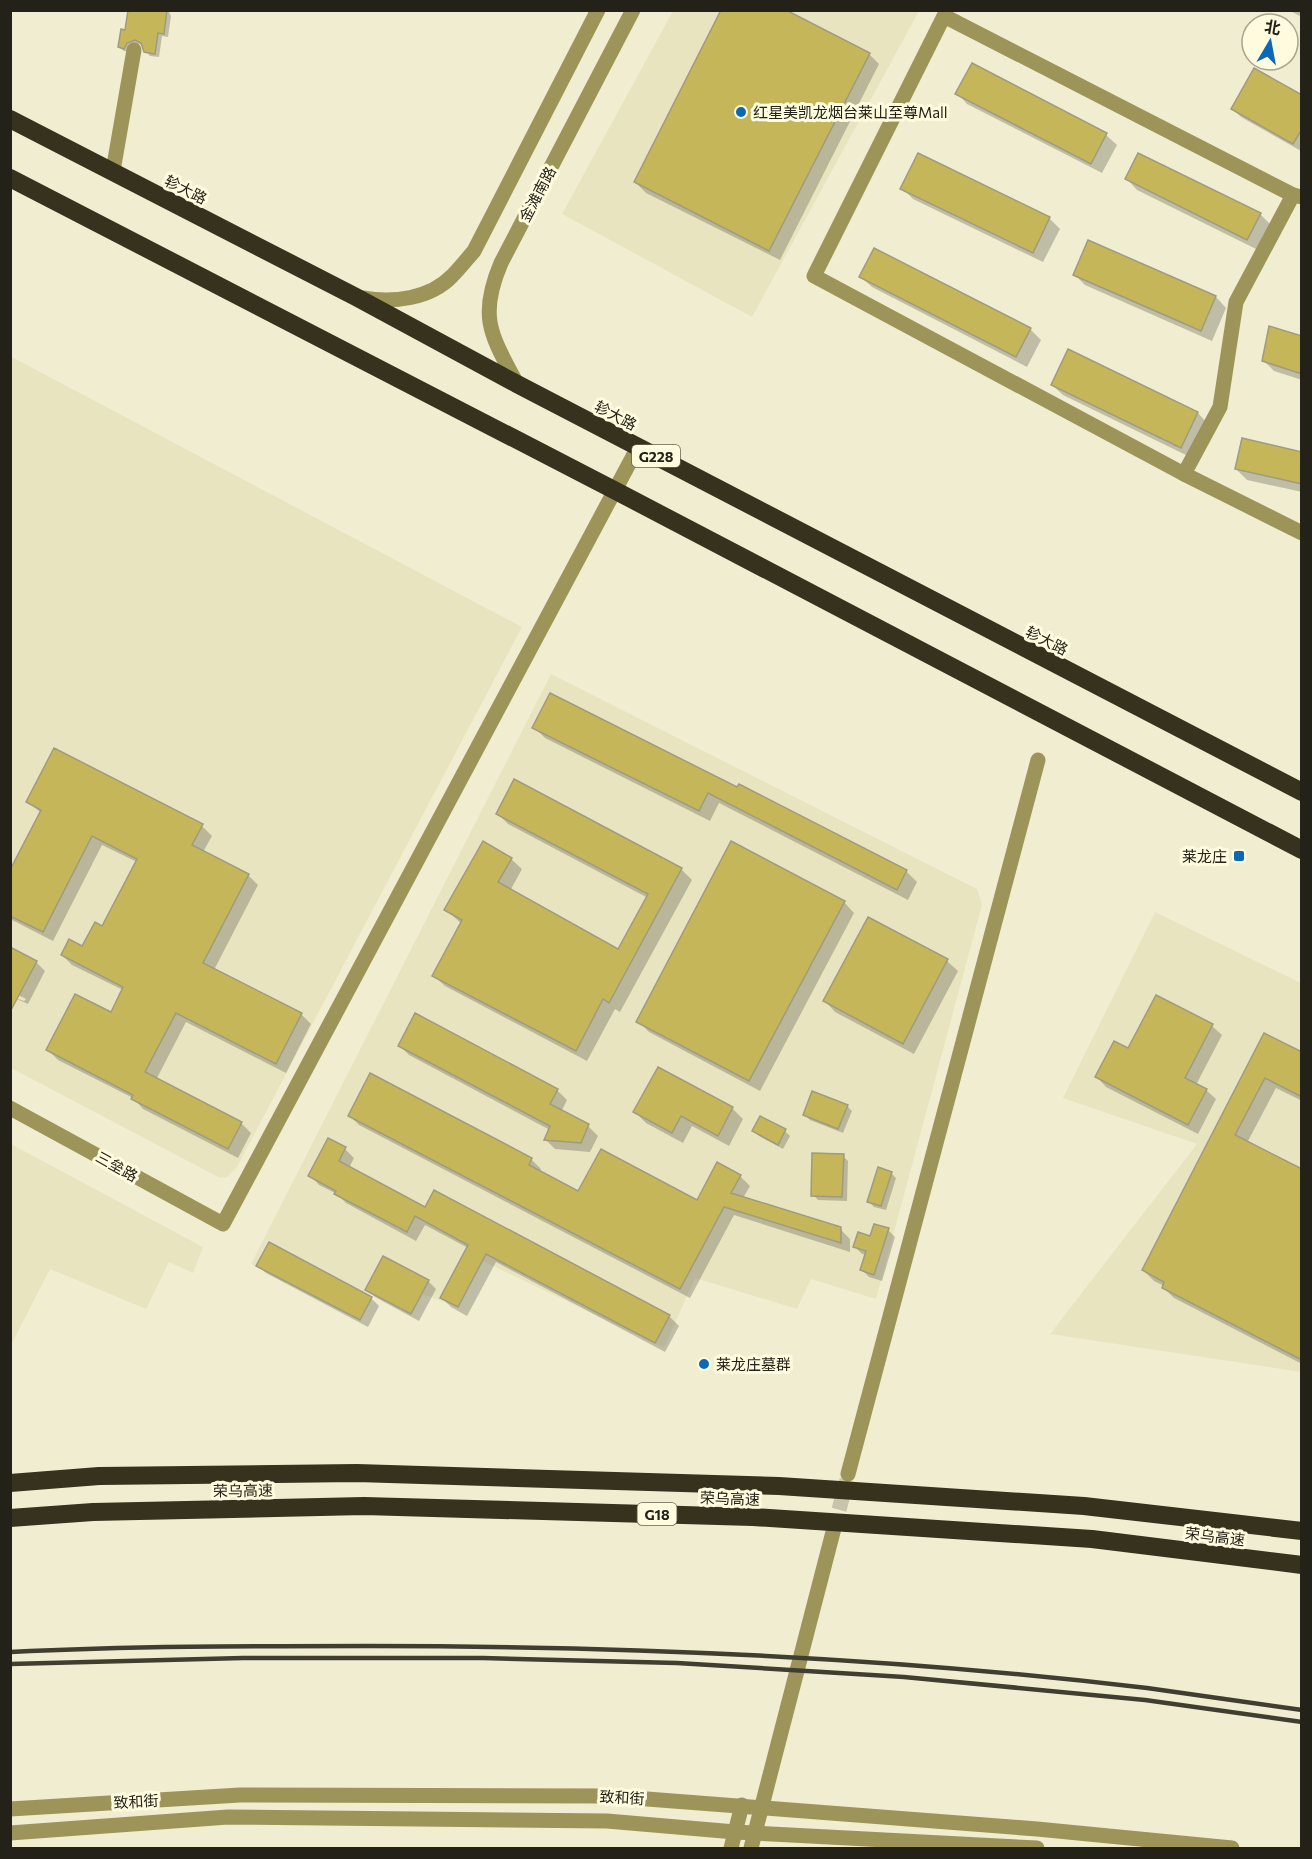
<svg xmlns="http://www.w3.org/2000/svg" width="1312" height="1859" font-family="Commissioner,'Noto Sans SC',sans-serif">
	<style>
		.built { fill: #e9e4c0 }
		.shadow { fill: #0003 }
		.building { fill: #c5b759; stroke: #9e9b80; stroke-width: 1.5 }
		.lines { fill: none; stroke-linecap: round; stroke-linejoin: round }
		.minor-tunnel { stroke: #c8c4ac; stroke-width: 15; stroke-dasharray: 15 8; stroke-linecap: butt }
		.minor { stroke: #9d9459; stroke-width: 15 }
		.highway { stroke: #36321d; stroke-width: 18 }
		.rail { stroke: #403e31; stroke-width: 4.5 }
		.poi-dot { fill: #0a68b5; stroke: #fefbde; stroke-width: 2 }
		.labels { text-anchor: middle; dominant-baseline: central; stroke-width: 6; stroke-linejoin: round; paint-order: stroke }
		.shield { fill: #fefbde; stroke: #656353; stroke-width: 1.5 }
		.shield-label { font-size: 14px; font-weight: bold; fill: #242218 }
		.poi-label { font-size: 15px; fill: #242218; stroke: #fefbde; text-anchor: start }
		.street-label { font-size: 15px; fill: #242218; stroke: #fefbde }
	</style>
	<rect width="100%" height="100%" fill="#f1edd1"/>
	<g class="built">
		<path d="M 673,11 L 919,11 L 752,317 L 562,214 Z"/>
		<path d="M 10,356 L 522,627 L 237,1167 L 227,1177 L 220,1178 L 11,1068 Z"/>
		<path d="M 551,674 L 977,889 L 982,905 L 876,1299 L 811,1279 L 797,1309 L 695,1278 L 664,1348 L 483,1261 L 458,1307 L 422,1294 L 411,1314 L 373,1291 L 360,1320 L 251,1264 Z"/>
		<path d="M 1155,912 L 1301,983 L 1301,1372 L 1050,1334 L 1197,1144 L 1063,1098 Z"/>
		<path d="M 11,1144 L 203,1247 L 193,1273 L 169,1262 L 146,1309 L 50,1269 L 11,1345 Z"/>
	</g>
	<g class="shadow">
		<path d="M 129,10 L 168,10 L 171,16 L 168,37 L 162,36 L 159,57 L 150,56 L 140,44 L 131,47 L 129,52 L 124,51 L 119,47 L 126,31 Z"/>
		<path d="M 1288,10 L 1302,10 L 1302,17 Z"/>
		<path d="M 869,54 L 879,64 L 780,260 L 646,193 L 635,182 Z"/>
		<path d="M 972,65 L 1106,135 L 1117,145 L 1102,173 L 967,104 L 957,93 Z"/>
		<path d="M 1302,97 L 1301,151 L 1241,117 L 1233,109 Z"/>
		<path d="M 1127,179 L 1260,214 L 1271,225 L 1258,250 L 1137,190 Z"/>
		<path d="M 902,188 L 1049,218 L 1060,229 L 1043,262 L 913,199 Z"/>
		<path d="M 1089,242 L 1216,297 L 1226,308 L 1212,341 L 1085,285 L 1075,275 Z"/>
		<path d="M 875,250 L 1030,329 L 1041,340 L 1027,367 L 872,287 L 861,277 Z"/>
		<path d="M 1302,337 L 1302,380 L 1274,371 L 1263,360 Z"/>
		<path d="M 1069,351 L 1198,413 L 1208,424 L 1192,458 L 1063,395 L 1052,385 Z"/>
		<path d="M 1302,453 L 1302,492 L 1247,480 L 1236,469 Z"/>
		<path d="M 550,695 L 906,871 L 917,882 L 908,900 L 719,803 L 710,821 L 545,738 L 534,727 Z"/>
		<path d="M 28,802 L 202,826 L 212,836 L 203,852 L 248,875 L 258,885 L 214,970 L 301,1014 L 311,1024 L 286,1073 L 186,1022 L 156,1080 L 241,1123 L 251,1133 L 238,1158 L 143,1109 L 133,1098 L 58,1060 L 48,1050 L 111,1014 L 123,990 L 72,965 L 62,955 L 83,948 L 103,928 L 137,862 L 102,845 L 53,941 L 10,919 L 10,873 L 41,813 Z"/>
		<path d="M 498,814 L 681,869 L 692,880 L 620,1012 L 615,1009 L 587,1061 L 445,986 L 434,976 L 462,924 L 446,910 L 511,859 L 522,869 L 510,891 L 618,951 L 648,898 L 508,824 Z"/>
		<path d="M 844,902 L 854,913 L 760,1091 L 649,1032 L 638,1021 Z"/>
		<path d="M 868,919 L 947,961 L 958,971 L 914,1054 L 835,1012 L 825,1001 Z"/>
		<path d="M 36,962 L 45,971 L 28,1004 L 10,996 L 24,1001 L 26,999 L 10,991 Z"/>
		<path d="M 415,1015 L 557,1090 L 567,1100 L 561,1112 L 588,1126 L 598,1136 L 590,1152 L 555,1149 L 545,1139 L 550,1130 L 409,1055 L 399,1045 Z"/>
		<path d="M 1212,1026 L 1222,1035 L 1196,1085 L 1206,1090 L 1216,1099 L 1198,1134 L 1106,1087 L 1097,1077 L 1129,1050 Z"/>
		<path d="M 1265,1035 L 1302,1054 L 1302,1101 L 1276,1088 L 1247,1143 L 1302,1170 L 1302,1364 L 1174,1298 L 1164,1288 L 1164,1286 L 1154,1281 L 1143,1270 Z"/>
		<path d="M 847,1106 L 852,1111 L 843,1133 L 810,1120 L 805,1115 Z"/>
		<path d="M 732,1108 L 743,1119 L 729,1146 L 692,1126 L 683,1143 L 646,1123 L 635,1112 Z"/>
		<path d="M 349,1115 L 531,1159 L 541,1169 L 539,1172 L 579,1193 L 698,1202 L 740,1176 L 750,1186 L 743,1198 L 840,1229 L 850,1239 L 850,1252 L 734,1215 L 690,1298 L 359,1125 Z"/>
		<path d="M 761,1118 L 785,1131 L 790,1136 L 783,1149 L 759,1136 L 754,1131 Z"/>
		<path d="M 345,1149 L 354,1158 L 349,1168 L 426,1209 L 435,1192 L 669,1316 L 679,1326 L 665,1352 L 496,1262 L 467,1316 L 451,1307 L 442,1298 L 468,1248 L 425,1225 L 416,1241 L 346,1203 L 337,1194 L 319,1185 L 310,1175 Z"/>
		<path d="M 843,1156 L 848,1161 L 847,1201 L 818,1200 L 813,1195 Z"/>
		<path d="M 891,1173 L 896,1178 L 886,1210 L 874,1207 L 869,1202 Z"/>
		<path d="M 888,1230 L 895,1237 L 882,1281 L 869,1277 L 862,1270 L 866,1255 L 862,1254 L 855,1247 Z"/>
		<path d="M 258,1266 L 371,1298 L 379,1306 L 368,1327 L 266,1273 Z"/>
		<path d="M 428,1281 L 436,1289 L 419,1321 L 375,1297 L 367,1290 Z"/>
	</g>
	<g class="building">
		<path d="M 128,10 L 167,10 L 164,34 L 158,33 L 155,54 L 144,52 L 141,43 L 135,40 L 127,43 L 124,49 L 118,47 L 121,29 L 125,30 Z"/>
		<path d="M 721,10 L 786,10 L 870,53 L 769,251 L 634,182 Z"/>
		<path d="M 972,63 L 1107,133 L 1091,164 L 955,94 Z"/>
		<path d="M 1254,68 L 1302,95 L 1302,129 L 1293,144 L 1231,109 Z"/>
		<path d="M 918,153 L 1050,217 L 1033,253 L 900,189 Z"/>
		<path d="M 1138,153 L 1261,213 L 1247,240 L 1125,179 Z"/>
		<path d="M 1088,240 L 1216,296 L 1201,331 L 1073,275 Z"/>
		<path d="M 874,248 L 1031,328 L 1016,357 L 859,277 Z"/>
		<path d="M 1269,326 L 1302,336 L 1302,374 L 1262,361 Z"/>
		<path d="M 1068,349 L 1198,412 L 1181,448 L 1051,385 Z"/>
		<path d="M 1242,438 L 1302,452 L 1302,484 L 1235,469 Z"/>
		<path d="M 550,693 L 737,787 L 739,784 L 907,870 L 897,890 L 708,793 L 699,811 L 532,728 Z"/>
		<path d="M 54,748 L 203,824 L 192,845 L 249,874 L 203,963 L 302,1013 L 276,1064 L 176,1013 L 145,1072 L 242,1122 L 228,1149 L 131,1099 L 133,1095 L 46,1050 L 75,994 L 111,1012 L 123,987 L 61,955 L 69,939 L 82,946 L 95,922 L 102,926 L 137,859 L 92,836 L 43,932 L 10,916 L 10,870 L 41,810 L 26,802 Z"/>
		<path d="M 514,779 L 682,868 L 609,1003 L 603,999 L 576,1051 L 432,976 L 462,920 L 444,910 L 483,841 L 512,858 L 498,882 L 618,949 L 648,894 L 496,814 Z"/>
		<path d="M 731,841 L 845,901 L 749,1081 L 636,1022 Z"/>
		<path d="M 868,917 L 948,959 L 903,1044 L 823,1001 Z"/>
		<path d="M 10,947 L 37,961 L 10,1012 Z"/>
		<path d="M 1156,995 L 1213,1024 L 1185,1078 L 1207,1089 L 1188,1125 L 1095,1077 L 1114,1041 L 1128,1048 Z"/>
		<path d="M 415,1013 L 558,1089 L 550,1104 L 589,1124 L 581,1143 L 544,1140 L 550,1126 L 398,1046 Z"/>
		<path d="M 1264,1033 L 1302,1052 L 1302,1097 L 1265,1078 L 1235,1135 L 1302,1169 L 1302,1360 L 1162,1288 L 1164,1282 L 1142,1270 Z"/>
		<path d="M 658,1067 L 733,1107 L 718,1136 L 681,1116 L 672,1133 L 633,1112 Z"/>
		<path d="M 370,1073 L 532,1158 L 529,1165 L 578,1191 L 601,1149 L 697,1200 L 717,1162 L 741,1175 L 731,1193 L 841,1227 L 841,1243 L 724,1207 L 680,1289 L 348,1116 Z"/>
		<path d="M 812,1091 L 848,1105 L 838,1129 L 803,1115 Z"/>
		<path d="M 760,1116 L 786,1129 L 778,1145 L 752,1131 Z"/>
		<path d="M 328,1138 L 346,1147 L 339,1161 L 425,1207 L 434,1190 L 670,1315 L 655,1343 L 486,1254 L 458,1307 L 440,1298 L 468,1245 L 415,1216 L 407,1232 L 334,1194 L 336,1191 L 308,1176 Z"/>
		<path d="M 812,1153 L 844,1154 L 842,1197 L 811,1196 Z"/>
		<path d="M 878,1167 L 892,1172 L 881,1206 L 867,1202 Z"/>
		<path d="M 874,1224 L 889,1228 L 874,1275 L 860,1270 L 866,1251 L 853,1247 L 858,1232 L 870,1236 Z"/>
		<path d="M 269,1242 L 372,1297 L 360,1320 L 256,1266 Z"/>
		<path d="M 383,1256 L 429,1280 L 411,1314 L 365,1290 Z"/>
	</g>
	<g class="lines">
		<path class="minor-tunnel" d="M 833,1532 L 847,1480"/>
		<g class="minor">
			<path d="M 113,171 L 134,50"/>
			<path d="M 1293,195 L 944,16 L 814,276 L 1184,474 L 1302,533"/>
			<path d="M 363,298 C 393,303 430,299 452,276 C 460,268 467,259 474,251 L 598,10"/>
			<path d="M 517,384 C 491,335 478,317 501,263 L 633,10"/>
			<path d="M 1184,474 L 1220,407 L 1236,302 L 1293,195 L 1302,197"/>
			<path d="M 10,1108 L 223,1224 L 638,447"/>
			<path d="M 848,1474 L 1038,760"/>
			<path d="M 10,1809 L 240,1795 L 608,1796 L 1037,1829 L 1232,1848"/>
			<path d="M 10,1833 L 228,1817 L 607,1821 L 735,1832 L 1037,1848"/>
			<path d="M 731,1848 L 742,1805"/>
			<path d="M 751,1848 L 833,1532"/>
		</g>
		<g class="highway">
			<path d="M 10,119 L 356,297 L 517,384 L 1302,792"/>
			<path d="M 10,178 L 614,490 L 1302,850"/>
			<path d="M 10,1483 L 99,1476 L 357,1473 L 779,1486 L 1084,1506 L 1302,1531"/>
			<path d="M 10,1518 L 93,1512 L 364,1506 L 753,1517 L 1092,1539 L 1302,1565"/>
		</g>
		<g class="rail">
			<path d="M 10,1652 C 129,1646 249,1646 368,1646 C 628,1646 889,1657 1147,1688 C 1199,1695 1250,1703 1302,1710"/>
			<path d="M 10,1664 L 243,1658 L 483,1658 L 677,1663 L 904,1677 L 1145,1700 L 1302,1722"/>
		</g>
	</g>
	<g class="poi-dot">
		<circle cx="741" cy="112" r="6"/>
		<rect x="1233" y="850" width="12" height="12" rx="3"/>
		<circle cx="704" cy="1364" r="6"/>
	</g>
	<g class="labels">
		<g class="shield">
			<rect x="632" y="445" width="48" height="22" rx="4.5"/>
			<rect x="637.5" y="1503" width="39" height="22" rx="4.5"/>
		</g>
		<g class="shield-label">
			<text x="656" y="456">G228</text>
			<text x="657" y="1514">G18</text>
		</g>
		<g class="poi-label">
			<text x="753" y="112">红星美凯龙烟台莱山至尊Mall</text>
			<text x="1227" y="856" text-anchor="end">莱龙庄</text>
			<text x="716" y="1364">莱龙庄墓群</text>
		</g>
		<g class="street-label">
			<text transform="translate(186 189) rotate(27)">轸大路</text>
			<text transform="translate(537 194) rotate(-62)">金滩南路</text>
			<text transform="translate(616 415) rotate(28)">轸大路</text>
			<text transform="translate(1047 640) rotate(27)">轸大路</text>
			<text transform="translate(117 1166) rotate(29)">三垒路</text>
			<text transform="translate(243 1490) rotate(-1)">荣乌高速</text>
			<text transform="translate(730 1498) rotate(2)">荣乌高速</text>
			<text transform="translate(1215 1536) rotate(7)">荣乌高速</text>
			<text transform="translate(622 1797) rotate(3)">致和街</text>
			<text transform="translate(136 1801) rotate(-3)">致和街</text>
		</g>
	</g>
	<rect width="1312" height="1859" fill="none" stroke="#242218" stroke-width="24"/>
	<g transform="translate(1270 42) rotate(10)"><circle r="28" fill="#fefbde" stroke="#a7a48f" stroke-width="1.5"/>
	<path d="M0-4.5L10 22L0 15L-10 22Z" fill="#0a68b5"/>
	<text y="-9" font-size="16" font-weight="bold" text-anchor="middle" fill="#242218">北</text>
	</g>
</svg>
